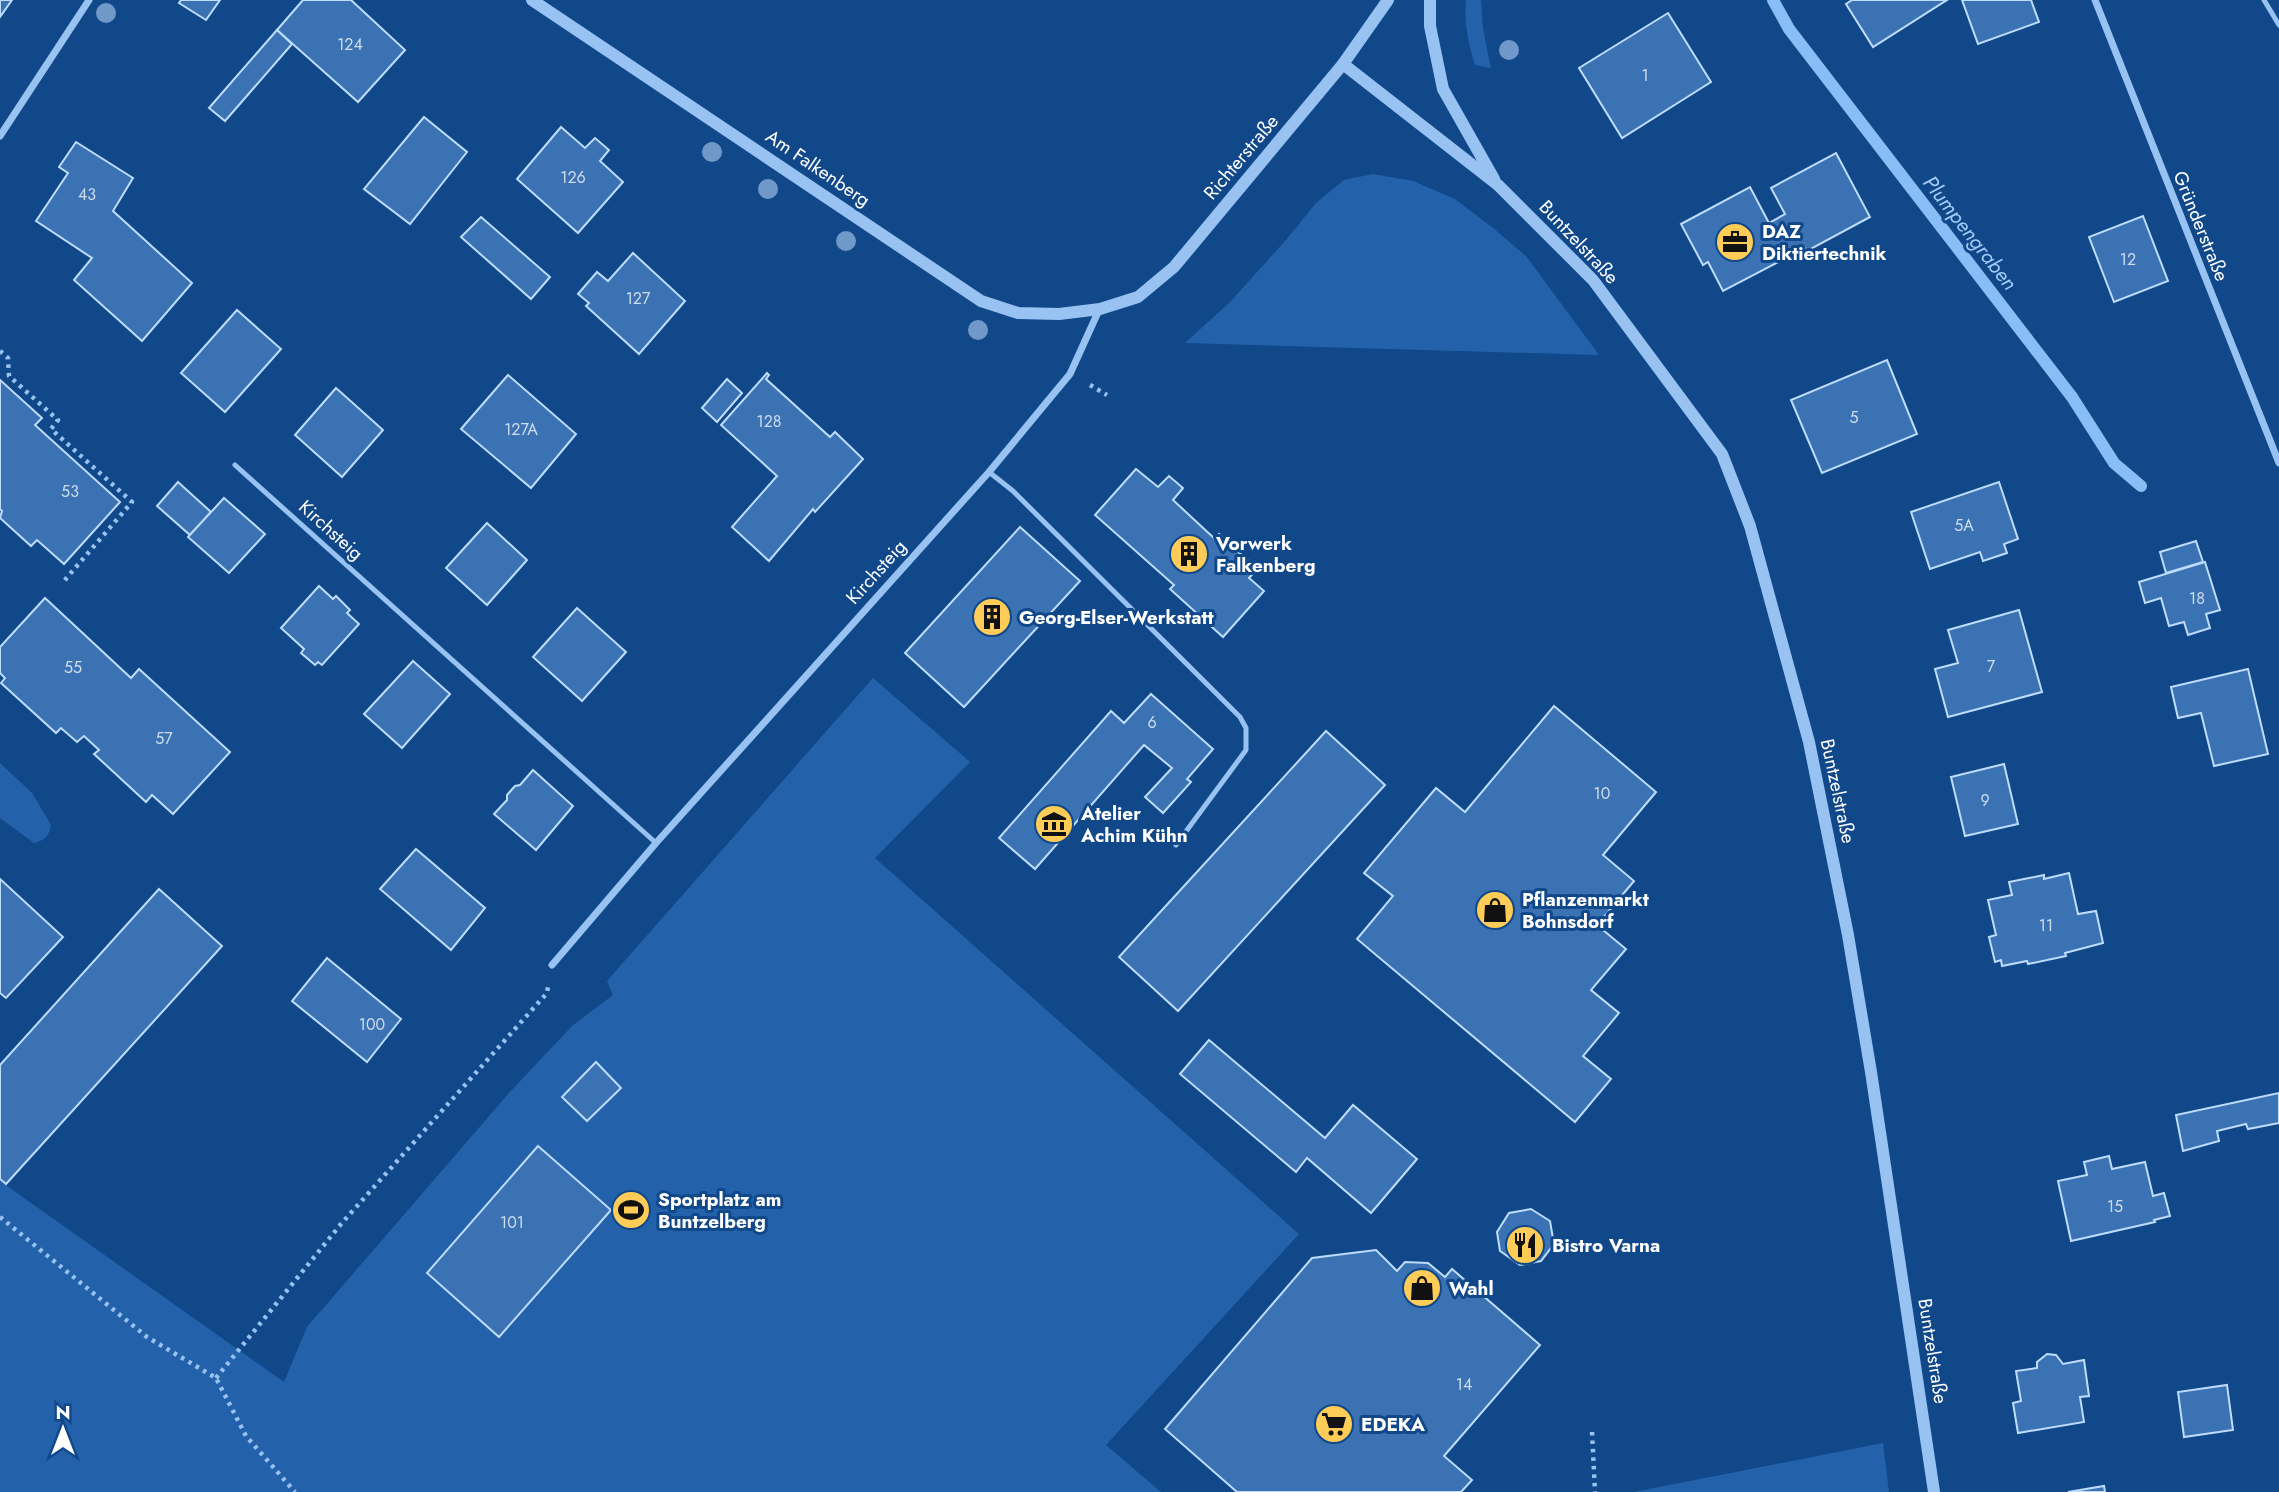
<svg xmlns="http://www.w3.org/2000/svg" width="2279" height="1492" font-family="Jost,sans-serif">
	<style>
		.green { fill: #2362aa }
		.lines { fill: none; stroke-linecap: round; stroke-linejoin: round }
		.stream { stroke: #89bdf5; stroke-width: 12 }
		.building { fill: #3a72b4; stroke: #bedcfc; stroke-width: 2 }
		.path { stroke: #98c2f1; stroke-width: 4.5; stroke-dasharray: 3.5 5; stroke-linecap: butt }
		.service { stroke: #98c2f1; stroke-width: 5 }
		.minor { stroke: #98c2f1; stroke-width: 7 }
		.tertiary { stroke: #98c2f1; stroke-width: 12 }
		.tree { fill: #7099c9 }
		.labels { text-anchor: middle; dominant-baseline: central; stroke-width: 6; stroke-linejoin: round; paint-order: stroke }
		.number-label { font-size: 16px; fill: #cedcec }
		.street-label { font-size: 19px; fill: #fff; stroke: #11488a }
		.poi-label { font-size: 19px; font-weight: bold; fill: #fff; stroke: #11488a; text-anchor: start }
		.water-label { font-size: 21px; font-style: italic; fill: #a3ccf8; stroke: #11488a }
	</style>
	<rect width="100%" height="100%" fill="#11488a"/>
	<g class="green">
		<path d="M 1466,0 L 1481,0 L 1483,29 L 1491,68 L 1475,65 C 1468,43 1464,23 1466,0 Z"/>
		<path d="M 1373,174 L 1413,181 L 1455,199 L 1493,228 L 1526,256 L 1599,355 L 1185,343 L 1230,302 L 1286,240 L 1316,203 L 1344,180 Z"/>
		<path d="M 873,678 L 970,762 L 875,858 L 1299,1234 L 1106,1445 L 1161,1492 L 0,1492 L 0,1181 L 284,1382 L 307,1327 L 509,1093 L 572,1026 L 613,995 L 607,981 Z"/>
		<path d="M 0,763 L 32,793 L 51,825 C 49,836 45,840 34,843 L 0,818 Z"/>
		<path d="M 1883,1443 L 1889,1492 L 1634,1492 Z"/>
	</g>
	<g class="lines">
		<path class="stream" d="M 1773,0 L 1789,29 L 2072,397 L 2114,463 L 2141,486"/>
	</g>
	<g class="building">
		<path d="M 0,0 L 12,0 L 0,17 Z"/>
		<path d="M 181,0 L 220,0 L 206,20 L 179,3 Z"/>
		<path d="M 303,0 L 351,0 L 405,50 L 358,102 L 277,30 Z"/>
		<path d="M 1852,0 L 1947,0 L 1873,47 L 1846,4 Z"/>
		<path d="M 1962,0 L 2031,0 L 2039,22 L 1978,44 Z"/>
		<path d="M 1668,13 L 1711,82 L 1622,138 L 1579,68 Z"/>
		<path d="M 277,30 L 292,44 L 225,121 L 209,108 Z"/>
		<path d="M 424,117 L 467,152 L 410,224 L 364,189 Z"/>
		<path d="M 561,127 L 585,148 L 595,138 L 609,150 L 600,161 L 623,182 L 578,233 L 517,179 Z"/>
		<path d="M 76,142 L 133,178 L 113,211 L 192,283 L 142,341 L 74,280 L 92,258 L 36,221 L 68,173 L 59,167 Z"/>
		<path d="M 1836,153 L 1870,217 L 1807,251 L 1805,248 L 1723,291 L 1708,262 L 1703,265 L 1681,224 L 1750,187 L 1769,223 L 1785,214 L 1771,188 Z"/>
		<path d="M 2143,216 L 2168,281 L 2114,302 L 2089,237 Z"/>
		<path d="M 481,217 L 550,277 L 531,299 L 461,237 Z"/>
		<path d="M 633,253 L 685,301 L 639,354 L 586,306 L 589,303 L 578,294 L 597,272 L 608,281 Z"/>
		<path d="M 237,310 L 281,349 L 225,412 L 181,373 Z"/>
		<path d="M 1887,360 L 1917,434 L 1822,473 L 1791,400 Z"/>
		<path d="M 767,373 L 769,375 L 766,379 L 830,437 L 835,432 L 863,459 L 815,512 L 813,509 L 769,561 L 732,527 L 777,476 L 721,425 Z"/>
		<path d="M 508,375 L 576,434 L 531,488 L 461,429 Z"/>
		<path d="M 727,379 L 742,393 L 717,422 L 702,408 Z"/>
		<path d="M 0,380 L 42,418 L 35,425 L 120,502 L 64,564 L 37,540 L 31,546 L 0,518 L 2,511 L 0,509 Z"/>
		<path d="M 336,388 L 383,430 L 342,477 L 295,435 Z"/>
		<path d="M 1136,469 L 1158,487 L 1169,476 L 1183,488 L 1173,500 L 1215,539 L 1219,534 L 1257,569 L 1249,578 L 1264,591 L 1223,637 L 1170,589 L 1174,585 L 1095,515 Z"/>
		<path d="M 178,482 L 211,512 L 190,535 L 157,506 Z"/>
		<path d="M 1999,482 L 2018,539 L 2004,544 L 2007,553 L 1983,561 L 1980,552 L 1930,569 L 1911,512 Z"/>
		<path d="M 224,498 L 265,534 L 229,573 L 188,537 Z"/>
		<path d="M 487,523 L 527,560 L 487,605 L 446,568 Z"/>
		<path d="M 1020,527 L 1080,581 L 964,707 L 905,653 Z"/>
		<path d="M 2196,541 L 2203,562 L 2166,573 L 2160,552 Z"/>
		<path d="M 2205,562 L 2220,610 L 2206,614 L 2210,628 L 2188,635 L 2184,622 L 2169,626 L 2161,598 L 2145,603 L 2139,582 Z"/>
		<path d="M 319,586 L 333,599 L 336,596 L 350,610 L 347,613 L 359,624 L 322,665 L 318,662 L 315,665 L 301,653 L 304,649 L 281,628 Z"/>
		<path d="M 45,598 L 131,678 L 139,669 L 230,752 L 173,814 L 152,795 L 146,802 L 94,754 L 99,750 L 84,736 L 77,742 L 61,728 L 56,733 L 1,683 L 5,678 L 0,673 L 0,647 Z"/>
		<path d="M 577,608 L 626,652 L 582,701 L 533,657 Z"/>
		<path d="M 2019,610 L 2042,692 L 1948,717 L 1935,669 L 1958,663 L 1948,630 Z"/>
		<path d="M 413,661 L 450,694 L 402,748 L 364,714 Z"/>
		<path d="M 2248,669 L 2268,754 L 2214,766 L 2201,713 L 2178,718 L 2171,687 Z"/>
		<path d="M 1151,694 L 1213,749 L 1187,779 L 1191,782 L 1163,813 L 1145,797 L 1172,768 L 1144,745 L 1035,869 L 999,838 L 1111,711 L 1124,723 Z"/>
		<path d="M 1554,706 L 1656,792 L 1603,855 L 1634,881 L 1597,925 L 1626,949 L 1591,990 L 1619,1013 L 1583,1056 L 1611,1079 L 1575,1122 L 1357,939 L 1393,896 L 1364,873 L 1436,788 L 1465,812 Z"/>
		<path d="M 1326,731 L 1385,785 L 1178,1011 L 1119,957 Z"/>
		<path d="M 2004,764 L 2018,824 L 1965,836 L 1951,777 Z"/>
		<path d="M 533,770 L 573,806 L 536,850 L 494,814 L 507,800 L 507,795 L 515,786 L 520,785 Z"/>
		<path d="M 416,849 L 485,908 L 451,950 L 380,889 Z"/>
		<path d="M 2069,873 L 2078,914 L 2096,911 L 2103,943 L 2065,953 L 2066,956 L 2028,964 L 2027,961 L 2002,966 L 2001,960 L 1995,962 L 1989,937 L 1996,935 L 1988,900 L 2012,895 L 2009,882 L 2044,875 L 2044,879 Z"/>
		<path d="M 0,879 L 63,937 L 6,998 L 0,993 Z"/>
		<path d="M 159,889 L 222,946 L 6,1184 L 0,1179 L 0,1065 Z"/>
		<path d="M 327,958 L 401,1019 L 367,1062 L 292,1001 Z"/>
		<path d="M 1209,1040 L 1325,1138 L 1353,1105 L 1417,1159 L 1371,1213 L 1307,1158 L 1296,1172 L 1180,1074 Z"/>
		<path d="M 596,1062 L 621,1088 L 587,1121 L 562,1097 Z"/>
		<path d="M 2279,1093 L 2279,1123 L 2248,1129 L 2246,1124 L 2217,1131 L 2219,1141 L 2183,1151 L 2176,1115 Z"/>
		<path d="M 538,1146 L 611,1210 L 499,1337 L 427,1273 Z"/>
		<path d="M 2109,1156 L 2112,1169 L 2145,1162 L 2153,1196 L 2164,1193 L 2170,1216 L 2154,1220 L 2155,1222 L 2071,1241 L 2058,1181 L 2087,1175 L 2084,1162 Z"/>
		<path d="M 1531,1209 L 1550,1221 L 1554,1244 L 1541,1261 L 1520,1265 L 1500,1251 L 1497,1232 L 1509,1213 Z"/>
		<path d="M 1376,1250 L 1397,1271 L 1405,1262 L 1428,1263 L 1445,1277 L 1452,1269 L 1540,1345 L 1444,1456 L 1472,1480 L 1461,1492 L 1237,1492 L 1165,1429 L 1312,1258 Z"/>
		<path d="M 2047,1354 L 2056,1355 L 2063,1364 L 2084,1360 L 2089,1396 L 2080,1397 L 2084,1422 L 2018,1433 L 2013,1403 L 2021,1401 L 2016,1371 L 2037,1368 L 2037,1362 Z"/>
		<path d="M 2227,1385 L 2233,1430 L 2184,1437 L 2178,1392 Z"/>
		<path d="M 2104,1486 L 2105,1492 L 2068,1492 Z"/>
	</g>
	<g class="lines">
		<g class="path">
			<path d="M 0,351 L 8,358 L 9,376 L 58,420 L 51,429 L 132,502 L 64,581"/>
			<path d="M 1090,385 L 1107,395"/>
			<path d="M 0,1217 L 147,1337 L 216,1378 L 246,1436 L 295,1492"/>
			<path d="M 216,1378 L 341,1224 L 547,993 L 548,987"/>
			<path d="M 1592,1432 L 1595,1492"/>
		</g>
		<g class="service">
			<path d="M 2264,0 L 2279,25"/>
			<path d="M 235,465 L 656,843"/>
			<path d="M 989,472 L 1013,491 L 1240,717 L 1246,728 L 1246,750 L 1176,845"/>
		</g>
		<g class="minor">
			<path d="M 2095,0 L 2279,463"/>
			<path d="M 0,136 L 89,0"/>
			<path d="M 552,965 L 656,843 L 989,472 L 1070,374 L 1099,310"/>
		</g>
		<g class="tertiary">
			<path d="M 532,0 L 981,301 L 1018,313 L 1059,314 L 1100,309 L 1138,297 L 1174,267 L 1343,64 L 1388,0"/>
			<path d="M 1430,0 L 1430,26 L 1443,89 L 1494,179"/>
			<path d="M 1343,64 L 1498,185 L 1593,280 L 1722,454 L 1750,526 L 1809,742 L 1848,935 L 1871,1072 L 1934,1492"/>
		</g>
	</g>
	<g class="tree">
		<circle cx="106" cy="13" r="10"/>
		<circle cx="1509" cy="50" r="10"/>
		<circle cx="712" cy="152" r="10"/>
		<circle cx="768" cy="189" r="10"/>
		<circle cx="846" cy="241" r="10"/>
		<circle cx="978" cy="330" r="10"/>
	</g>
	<defs>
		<symbol id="office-disc" viewBox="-11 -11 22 22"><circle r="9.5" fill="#ffcc58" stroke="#11488a"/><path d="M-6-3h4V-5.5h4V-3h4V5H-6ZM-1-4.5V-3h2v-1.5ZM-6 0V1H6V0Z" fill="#111"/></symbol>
		<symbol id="building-disc" viewBox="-11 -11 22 22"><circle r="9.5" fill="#ffcc58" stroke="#11488a"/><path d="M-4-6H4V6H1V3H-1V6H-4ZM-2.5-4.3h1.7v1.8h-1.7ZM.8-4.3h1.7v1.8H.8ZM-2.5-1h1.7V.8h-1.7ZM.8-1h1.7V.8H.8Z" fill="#111"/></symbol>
		<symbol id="museum-disc" viewBox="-11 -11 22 22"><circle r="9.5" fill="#ffcc58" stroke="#11488a"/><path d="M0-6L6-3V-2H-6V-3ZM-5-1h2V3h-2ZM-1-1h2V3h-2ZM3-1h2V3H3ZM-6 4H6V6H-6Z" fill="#111"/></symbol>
		<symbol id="shop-disc" viewBox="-11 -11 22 22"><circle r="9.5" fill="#ffcc58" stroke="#11488a"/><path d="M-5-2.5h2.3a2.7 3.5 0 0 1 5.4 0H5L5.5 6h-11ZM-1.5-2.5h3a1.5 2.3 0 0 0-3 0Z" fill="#111"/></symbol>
		<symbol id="stadium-disc" viewBox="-11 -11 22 22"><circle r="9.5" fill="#ffcc58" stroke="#11488a"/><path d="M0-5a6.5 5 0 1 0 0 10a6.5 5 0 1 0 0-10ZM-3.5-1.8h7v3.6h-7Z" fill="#111"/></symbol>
		<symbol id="restaurant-disc" viewBox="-11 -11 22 22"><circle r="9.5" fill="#ffcc58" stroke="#11488a"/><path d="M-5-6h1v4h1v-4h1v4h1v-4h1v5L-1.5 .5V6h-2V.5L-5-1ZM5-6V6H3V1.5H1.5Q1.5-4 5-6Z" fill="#111"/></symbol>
		<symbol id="supermarket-disc" viewBox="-11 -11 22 22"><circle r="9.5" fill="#ffcc58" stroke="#11488a"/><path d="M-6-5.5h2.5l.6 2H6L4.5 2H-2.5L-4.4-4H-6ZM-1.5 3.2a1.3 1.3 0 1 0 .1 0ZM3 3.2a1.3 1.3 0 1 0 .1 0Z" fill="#111"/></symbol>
	</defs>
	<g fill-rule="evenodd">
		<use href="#office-disc" x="1713" y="220" width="44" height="44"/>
		<use href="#building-disc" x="1167" y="532" width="44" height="44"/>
		<use href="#building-disc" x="970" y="595" width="44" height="44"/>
		<use href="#museum-disc" x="1032" y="802" width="44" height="44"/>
		<use href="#shop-disc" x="1473" y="888" width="44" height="44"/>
		<use href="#stadium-disc" x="609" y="1188" width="44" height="44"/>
		<use href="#restaurant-disc" x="1503" y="1223" width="44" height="44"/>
		<use href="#shop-disc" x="1400" y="1266" width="44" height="44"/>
		<use href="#supermarket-disc" x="1312" y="1402" width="44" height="44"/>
	</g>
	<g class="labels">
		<g class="number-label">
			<text x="350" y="44">124</text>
			<text x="1645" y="75">1</text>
			<text x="573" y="177">126</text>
			<text x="87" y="194">43</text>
			<text x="2128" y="259">12</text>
			<text x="638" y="298">127</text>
			<text x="1854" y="417">5</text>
			<text x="769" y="421">128</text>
			<text x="521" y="429">127A</text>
			<text x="70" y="491">53</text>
			<text x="1964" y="525">5A</text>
			<text x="2197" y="598">18</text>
			<text x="1991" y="666">7</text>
			<text x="73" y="667">55</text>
			<text x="1152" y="722">6</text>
			<text x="164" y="738">57</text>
			<text x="1602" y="793">10</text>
			<text x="1985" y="800">9</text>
			<text x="2046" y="925">11</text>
			<text x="372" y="1024">100</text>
			<text x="2115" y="1206">15</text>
			<text x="512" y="1222">101</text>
			<text x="1464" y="1384">14</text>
		</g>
		<g class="street-label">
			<text transform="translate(1241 157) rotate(-50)">Richterstraße</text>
			<text transform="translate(818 168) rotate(34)">Am Falkenberg</text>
			<text transform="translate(2201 226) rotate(68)">Gründerstraße</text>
			<text transform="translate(1579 242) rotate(47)">Buntzelstraße</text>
			<text transform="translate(331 530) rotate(42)">Kirchsteig</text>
			<text transform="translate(876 572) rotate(-48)">Kirchsteig</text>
			<text transform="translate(1838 791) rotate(78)">Buntzelstraße</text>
			<text transform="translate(1933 1351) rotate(81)">Buntzelstraße</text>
		</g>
		<g class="poi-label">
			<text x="1762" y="231">DAZ<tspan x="1762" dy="22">Diktiertechnik</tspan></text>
			<text x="1216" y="543">Vorwerk<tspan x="1216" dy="22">Falkenberg</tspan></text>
			<text x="1019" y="617">Georg-Elser-Werkstatt</text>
			<text x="1081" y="813">Atelier<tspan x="1081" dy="22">Achim Kühn</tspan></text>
			<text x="1522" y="899">Pflanzenmarkt<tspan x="1522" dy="22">Bohnsdorf</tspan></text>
			<text x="658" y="1199">Sportplatz am<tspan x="658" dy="22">Buntzelberg</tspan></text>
			<text x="1552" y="1245">Bistro Varna</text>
			<text x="1449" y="1288">Wahl</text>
			<text x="1361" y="1424">EDEKA</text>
		</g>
		<g class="water-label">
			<text transform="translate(1970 233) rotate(52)">Plumpengraben</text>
		</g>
	</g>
	<g transform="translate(63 1429)" stroke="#11488a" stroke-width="5" paint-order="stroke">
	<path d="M0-5L12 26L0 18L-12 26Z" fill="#ffffff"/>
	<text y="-10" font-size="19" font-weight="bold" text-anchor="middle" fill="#ffffff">N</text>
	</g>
</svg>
